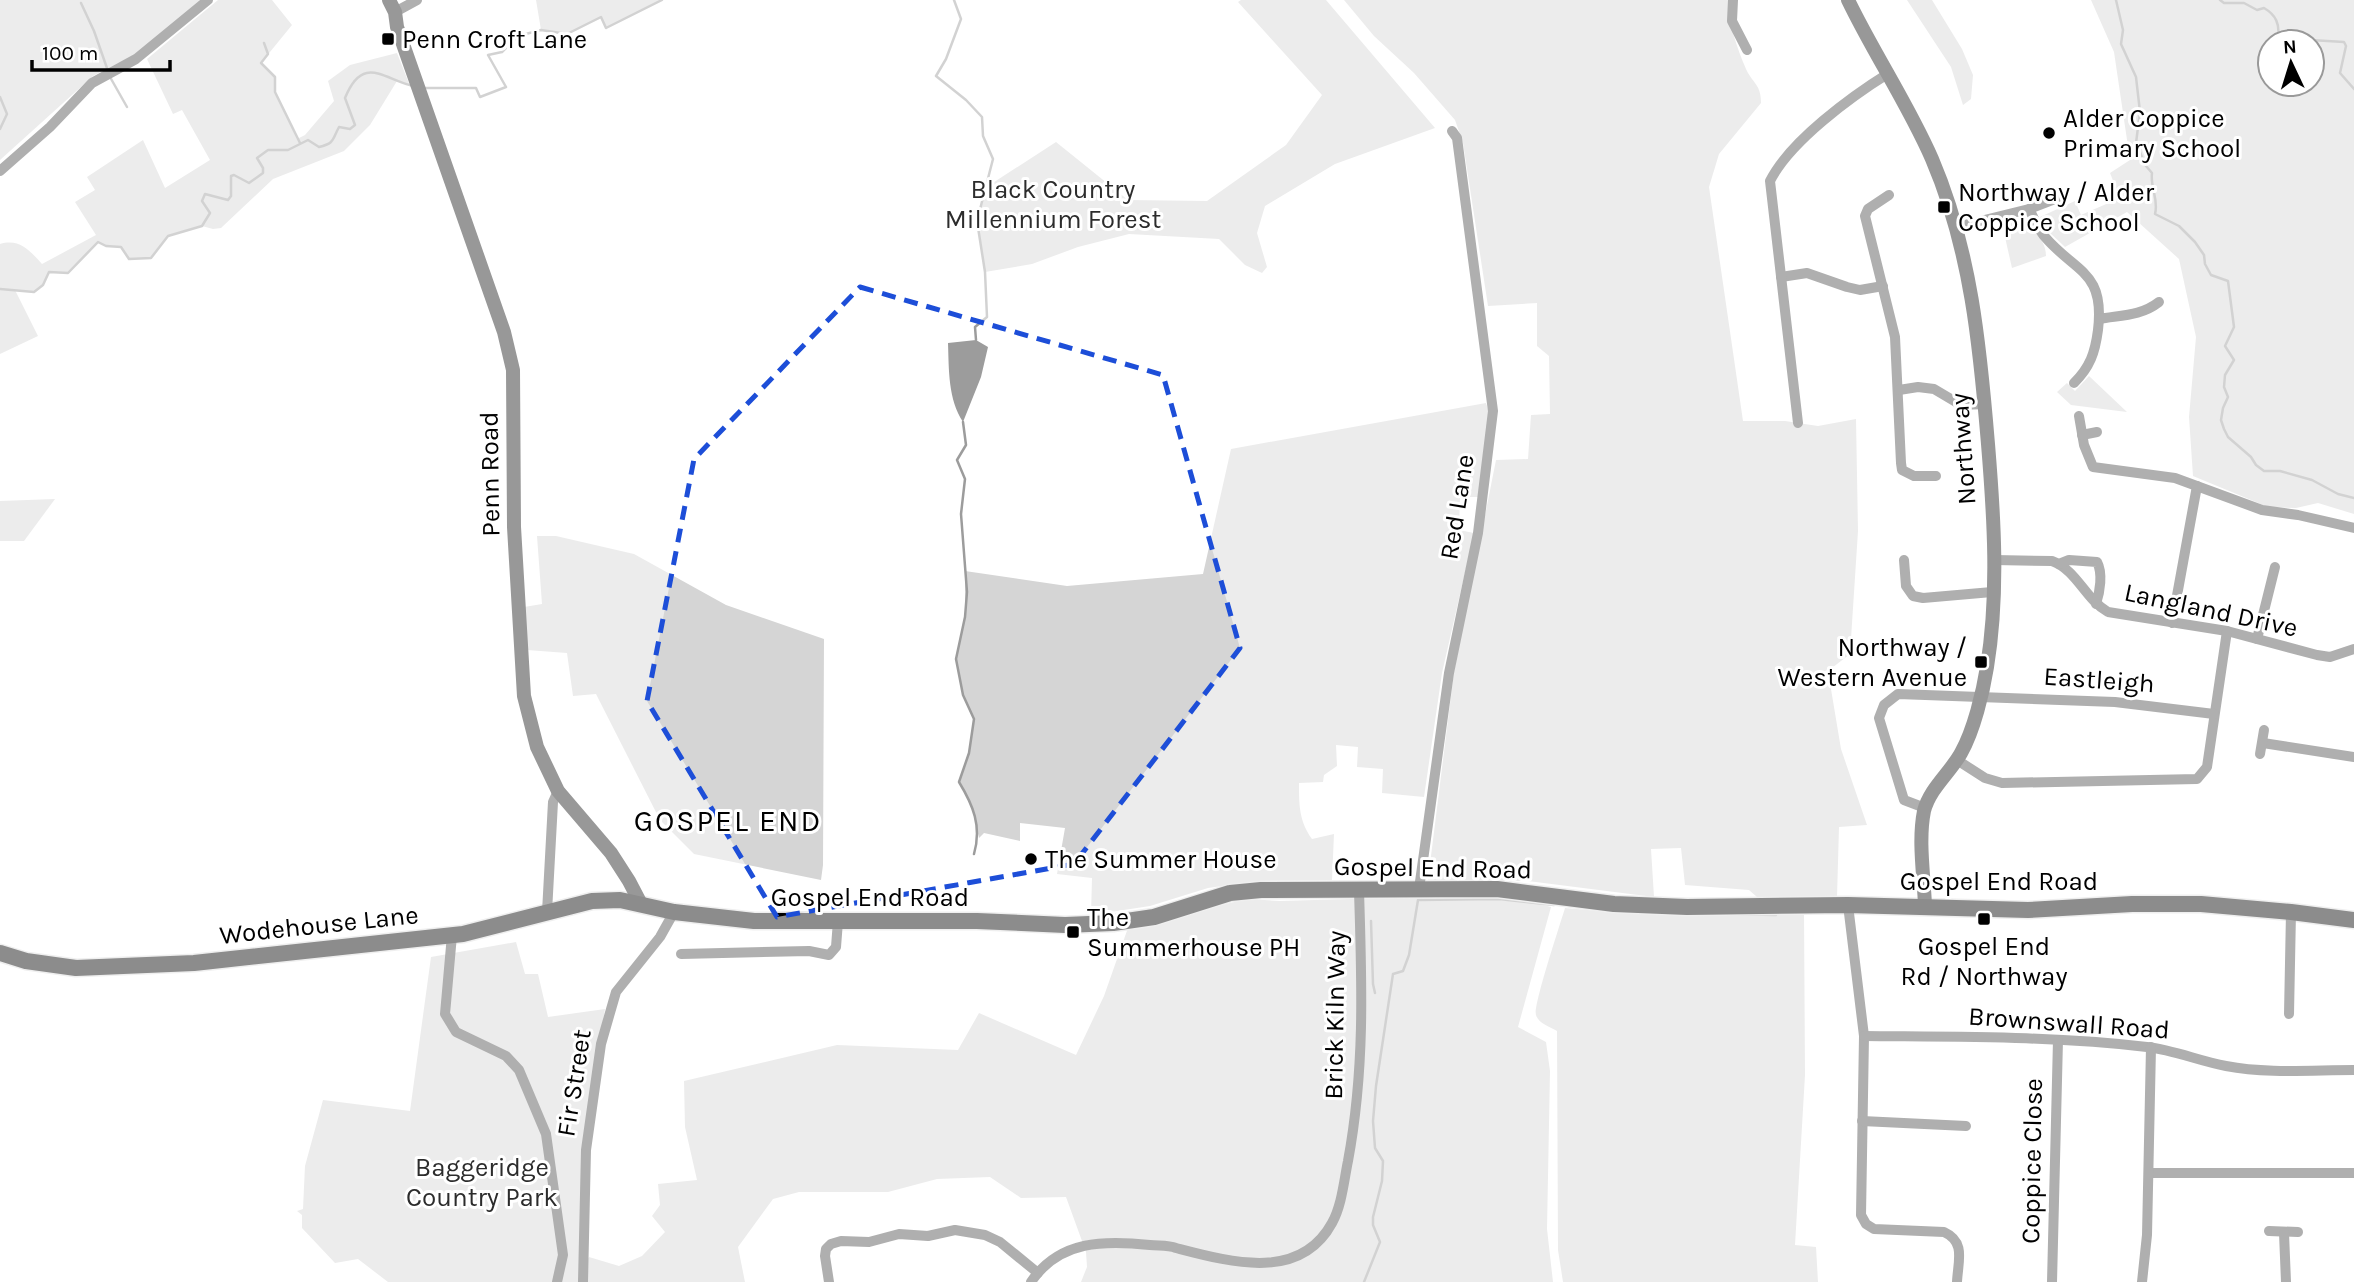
<svg xmlns="http://www.w3.org/2000/svg" width="2354" height="1282" font-family="Karla,sans-serif">
	<style>
		.green { fill: #d5d5d5; fill-rule: evenodd }
		.water { fill: #9c9c9c }
		.lines { fill: none; stroke-linecap: round; stroke-linejoin: round }
		.stream { stroke: #9c9c9c; stroke-width: 2.5 }
		.primary-casing { stroke: #dbdbdb; stroke-width: 19 }
		.street { stroke: #4e4e4e; stroke-width: 10 }
		.secondary { stroke: #1b1b1b; stroke-width: 14 }
		.primary { stroke: #000; stroke-width: 16 }
		.marked { fill: none; stroke: #1d4ed8; stroke-width: 5; stroke-dasharray: 14 9; stroke-linejoin: round }
		.poi-dot { fill: #000; stroke: #fff; stroke-width: 2.5 }
		.labels { text-anchor: middle; dominant-baseline: central; stroke-width: 6; stroke-linejoin: round; paint-order: stroke }
		.poi-label { font-size: 26px; fill: #000; stroke: #fff; text-anchor: start }
		.park-label { font-size: 26px; fill: #2c2c2c; stroke: #fff }
		.street-label { font-size: 26px; fill: #000; stroke: #fff }
		.quarter-label { font-size: 30px; letter-spacing: 2px; fill: #000; stroke: #fff }
	</style>
	<rect width="100%" height="100%" fill="#fff"/>
	<g class="green">
		<path d="M 0,0 L 202,0 L 140,52 L 93,76 L 0,160 Z"/>
		<path d="M 218,0 L 272,0 L 292,25 L 261,63 L 275,77 L 275,92 L 297,139 L 305,135 L 334,101 L 328,81 L 350,65 L 397,53 L 410,86 L 397,81 L 370,125 L 344,151 L 273,179 L 221,228 L 213,229 L 202,226 L 168,236 L 151,258 L 129,259 L 121,247 L 106,246 L 98,243 L 68,273 L 49,272 L 43,285 L 34,292 L 15,290 L 38,336 L 0,354 L 0,244 C 20,238 30,251 42,264 L 96,235 L 75,202 L 95,190 L 87,177 L 143,140 L 165,188 L 210,160 L 182,110 L 173,114 L 147,59 Z"/>
		<path d="M 536,0 L 662,0 L 606,28 L 601,18 L 567,34 L 541,30 Z"/>
		<path d="M 1241,0 L 1326,0 L 1435,128 L 1335,164 L 1265,206 L 1257,233 L 1267,267 L 1262,273 L 1245,265 L 1219,239 L 1129,234 L 1078,247 L 1032,264 L 985,272 L 977,221 L 985,188 L 1056,142 L 1128,200 L 1207,201 L 1286,145 L 1322,95 L 1238,2 Z"/>
		<path d="M 1344,0 L 1728,0 C 1728,22 1737,48 1746,69 C 1753,84 1761,84 1761,103 L 1719,154 L 1709,187 L 1743,421 L 1785,421 L 1818,426 L 1856,419 L 1858,531 L 1850,654 L 1828,671 L 1841,749 L 1867,825 L 1839,827 L 1837,897 L 1757,897 L 1749,890 L 1685,885 L 1681,848 L 1651,849 L 1654,897 L 1528,881 L 1428,880 L 1454,672 L 1496,460 L 1528,459 L 1531,415 L 1550,414 L 1549,356 L 1537,346 L 1537,303 L 1488,306 L 1463,143 L 1455,120 L 1414,73 L 1374,36 Z"/>
		<path d="M 1907,0 L 1932,0 L 1962,49 L 1973,75 L 1971,99 L 1963,105 L 1951,67 Z"/>
		<path d="M 2091,0 L 2354,0 L 2354,514 L 2318,503 L 2296,508 L 2268,507 L 2193,476 L 2189,417 L 2196,337 L 2179,259 L 2127,212 L 2065,247 L 2048,231 L 2040,217 L 2075,201 L 2081,215 L 2120,198 L 2110,173 L 2130,160 L 2114,52 ZM 2270,42 L 2312,42 L 2312,84 L 2270,84 Z"/>
		<path d="M 2020,218 L 2026,218 C 2034,230 2046,241 2046,256 L 2012,268 L 2002,224 Z"/>
		<path d="M 2089,376 L 2127,412 L 2071,405 L 2057,392 L 2067,383 L 2075,391 Z"/>
		<path d="M 1486,403 L 1489,412 L 1478,497 L 1460,497 L 1459,530 L 1474,533 L 1442,673 L 1424,797 L 1382,793 L 1383,769 L 1357,767 L 1358,747 L 1336,745 L 1337,766 L 1324,775 L 1323,782 L 1299,783 C 1299,805 1299,821 1312,839 L 1334,834 L 1332,880 L 1258,881 L 1208,888 L 1150,906 L 1091,915 L 1092,878 L 1057,874 L 1065,828 L 1020,823 L 1020,841 L 984,833 L 979,838 L 971,803 L 959,782 L 969,753 L 974,719 L 963,695 L 956,659 L 965,617 L 965,571 L 1067,586 L 1203,574 L 1231,449 Z"/>
		<path d="M 55,499 L 24,541 L 0,541 L 0,501 Z"/>
		<path d="M 537,536 L 556,536 L 634,554 L 726,605 L 824,639 L 823,865 L 821,880 L 694,854 L 660,820 L 596,694 L 573,696 L 567,653 L 527,650 L 524,607 L 542,604 Z"/>
		<path d="M 1419,897 L 1528,901 L 1551,907 L 1518,1027 L 1546,1042 L 1550,1071 L 1547,1229 L 1553,1282 L 1081,1282 L 1087,1267 L 1086,1252 L 1066,1197 L 1021,1198 L 990,1177 L 937,1179 L 888,1192 L 799,1192 L 773,1199 L 738,1247 L 745,1282 L 586,1282 L 586,1262 L 589,1257 L 619,1266 L 642,1256 L 665,1232 L 652,1216 L 660,1205 L 658,1184 L 697,1180 L 685,1127 L 684,1081 L 837,1045 L 958,1050 L 979,1013 L 1076,1055 L 1104,996 L 1129,925 L 1248,899 L 1280,901 Z"/>
		<path d="M 1565,908 L 1624,913 L 1804,912 L 1805,1075 L 1795,1245 L 1816,1247 L 1818,1282 L 1563,1282 L 1558,1250 L 1557,1031 C 1550,1027 1538,1023 1536,1015 C 1533,1006 1560,925 1565,908 Z"/>
		<path d="M 516,942 L 525,974 L 538,974 L 548,1017 L 605,1009 L 582,1150 L 581,1282 L 388,1282 L 358,1259 L 335,1263 L 302,1228 L 302,1215 L 297,1211 L 303,1209 L 305,1166 L 323,1100 L 410,1111 L 431,957 Z"/>
	</g>
	<path class="water" d="M 976,340 L 988,347 L 981,377 L 963,422 C 948,399 949,370 948,343 Z"/>
	<g class="lines">
		<g class="stream">
			<path d="M 954,0 L 961,19 L 946,59 L 936,76 L 966,100 L 982,117 L 983,136 L 993,159 L 977,221 L 985,272 L 987,317 L 975,327 L 976,340"/>
			<path d="M 2116,0 L 2123,30 L 2121,44 L 2136,77 L 2140,112 L 2136,143 L 2146,166 L 2152,173 C 2150,188 2159,199 2155,214 L 2179,226 L 2195,242 L 2204,255 L 2205,264 L 2211,275 L 2228,281 L 2234,327 L 2225,346 L 2234,360 L 2225,375 L 2224,387 L 2228,397 L 2223,408 L 2221,420 L 2224,429 L 2228,437 L 2251,457 L 2256,465 L 2264,471 L 2280,471 L 2312,480 L 2338,494 L 2354,498"/>
			<path d="M 2220,0 L 2224,3 L 2244,3 L 2257,10 L 2264,8 C 2276,15 2280,24 2278,38 L 2283,42"/>
			<path d="M 81,3 L 94,31 L 108,71"/>
			<path d="M 2286,42 L 2294,39 L 2344,42 L 2346,46 L 2340,73 L 2354,89"/>
			<path d="M 264,43 L 268,54 L 261,63 L 275,77 L 275,92 L 300,143"/>
			<path d="M 110,77 L 127,107"/>
			<path d="M 423,88 L 476,88 L 480,97 L 506,87 L 488,55 L 502,52 L 518,36 L 541,30 L 567,34 L 601,17 L 606,28 L 662,0"/>
			<path d="M 0,97 L 7,114 L 0,129"/>
			<path d="M 0,289 L 34,292 L 43,285 L 49,272 L 68,273 L 98,242 L 106,246 L 121,247 L 129,259 L 151,258 L 168,236 L 202,226 L 210,213 L 202,201 L 205,194 L 228,200 L 231,196 L 231,176 L 234,175 L 249,183 L 263,173 L 263,168 L 257,158 L 268,150 L 288,150 L 308,140 L 319,147 C 335,143 332,140 339,127 L 350,129 L 355,125 L 345,98 C 363,54 383,79 413,86"/>
			<path d="M 963,422 L 966,445 L 957,460 L 965,479 L 961,514 L 967,592 L 965,617 L 956,659 L 963,695 L 974,719 L 969,753 L 959,782 C 973,805 982,826 974,854"/>
			<path d="M 1720,914 L 1776,915"/>
			<path d="M 1371,921 L 1373,984 L 1375,993"/>
			<path d="M 1364,1282 L 1380,1242 L 1373,1225 L 1373,1217 L 1382,1181 L 1383,1161 L 1375,1148 L 1373,1121 L 1376,1086 L 1393,974 L 1403,971 L 1409,955 L 1418,900 L 1499,899 L 1554,905"/>
		</g>
		<defs>
			<path id="primary" d="M 0,953 L 26,961 L 76,968 L 194,963 L 463,934 L 592,901 L 620,900 L 674,912 L 754,921 L 977,921 L 1065,925 L 1113,923 L 1154,917 L 1230,893 L 1261,890 L 1497,889 L 1614,904 L 1687,907 L 1848,905 L 2028,910 L 2132,904 L 2201,904 L 2291,912 L 2354,920"/>
		</defs>
		<use href="#primary" class="primary-casing"/>
		<g class="street">
			<path d="M 1733,0 L 1732,21 L 1747,50"/>
			<path d="M 395,12 L 417,0"/>
			<path d="M 0,171 L 50,127 L 92,83 L 136,59 L 208,0"/>
			<path d="M 1889,195 L 1868,209 L 1865,216 L 1895,337 L 1901,463 L 1902,470 L 1914,476 L 1936,476"/>
			<path d="M 2029,209 C 2034,218 2038,229 2045,237 C 2076,273 2105,271 2098,330 C 2095,353 2090,367 2074,383"/>
			<path d="M 1956,227 L 2029,209 L 2060,197"/>
			<path d="M 1781,277 L 1807,273 L 1847,287 L 1860,290 L 1883,286"/>
			<path d="M 2099,319 C 2122,315 2141,316 2159,302"/>
			<path d="M 1899,390 L 1918,387 L 1934,389 L 1961,405 L 1985,404"/>
			<path d="M 2079,416 L 2084,445 L 2093,467 L 2175,478 L 2262,510 L 2298,515 L 2354,528"/>
			<path d="M 1798,423 L 1770,181 C 1790,141 1852,96 1889,73"/>
			<path d="M 2082,435 L 2097,432"/>
			<path d="M 1904,560 L 1906,586 L 1913,596 L 1923,598 L 1992,592"/>
			<path d="M 1994,560 L 2052,561 C 2077,570 2085,599 2108,612 L 2227,631 L 2317,655 L 2330,657 L 2354,649"/>
			<path d="M 2059,564 L 2069,560 L 2097,562 C 2103,573 2100,592 2096,604"/>
			<path d="M 2172,623 L 2197,486"/>
			<path d="M 2257,639 L 2275,567"/>
			<path d="M 2263,743 L 2354,757"/>
			<path d="M 2260,754 L 2264,730"/>
			<path d="M 1957,760 L 1985,778 L 2002,783 L 2197,779 L 2207,767 L 2227,631"/>
			<path d="M 1925,808 L 1904,800 L 1879,718 L 1884,705 L 1898,694 L 2115,702 L 2214,714"/>
			<path d="M 1419,889 L 1449,673 L 1478,533 L 1493,411 L 1457,138 L 1452,131"/>
			<path d="M 1848,905 L 1864,1036 L 1861,1215 L 1866,1224 L 1874,1229 L 1944,1232 C 1966,1242 1958,1261 1957,1282"/>
			<path d="M 547,912 L 553,802 L 558,791"/>
			<path d="M 452,935 L 445,1014 L 456,1032 L 506,1056 L 519,1070 L 546,1134 L 563,1255 L 557,1282"/>
			<path d="M 681,954 L 809,951 L 829,955 L 836,947 L 838,921"/>
			<path d="M 2289,1014 L 2291,912"/>
			<path d="M 1864,1036 C 1958,1037 2054,1036 2147,1047 C 2174,1050 2199,1061 2226,1066 C 2267,1074 2312,1070 2354,1070"/>
			<path d="M 1862,1121 L 1966,1126"/>
			<path d="M 2149,1173 L 2354,1173"/>
			<path d="M 2269,1231 L 2298,1232"/>
			<path d="M 2284,1233 L 2286,1282"/>
			<path d="M 583,1282 L 586,1150 L 601,1044 L 616,992 L 660,937 L 674,912"/>
			<path d="M 829,1282 L 825,1256 L 826,1249 L 831,1244 L 841,1241 L 869,1242 L 899,1234 L 928,1236 L 955,1230 L 985,1235 L 1000,1242 L 1038,1273"/>
			<path d="M 1031,1282 C 1059,1240 1105,1240 1150,1245 C 1159,1246 1168,1245 1176,1248 C 1230,1262 1300,1282 1332,1223 C 1342,1205 1344,1180 1348,1161 C 1365,1069 1362,984 1359,891"/>
			<path d="M 2052,1282 L 2058,1040"/>
			<path d="M 2142,1282 L 2147,1235 L 2151,1047"/>
		</g>
		<g class="secondary">
			<path d="M 389,0 L 395,12 L 397,27 L 504,332 L 513,370 L 514,527 L 524,696 L 537,747 L 558,791 L 611,853 L 629,881 L 641,904"/>
			<path d="M 1848,0 C 1874,54 1908,104 1932,159 C 1971,250 1980,347 1988,444 C 1994,517 1999,594 1987,667 C 1983,692 1974,730 1961,753 C 1950,773 1930,788 1924,811 C 1918,841 1924,876 1925,906"/>
		</g>
		<use href="#primary" class="primary"/>
	</g>
	<path d="M0 0H2354V1282H0ZM 860,287 L 1163,375 L 1240,648 L 1074,864 L 777,917 L 647,701 L 694,459 Z" fill="#fff" fill-opacity=".55" fill-rule="evenodd"/>
	<path class="marked" d="M 860,287 L 1163,375 L 1240,648 L 1074,864 L 777,917 L 647,701 L 694,459 Z"/>
	<g class="poi-dot">
		<rect x="381" y="32" width="14" height="14" rx="3.5"/>
		<circle cx="2049" cy="133" r="7"/>
		<rect x="1937" y="200" width="14" height="14" rx="3.5"/>
		<rect x="1974" y="655" width="14" height="14" rx="3.5"/>
		<circle cx="1031" cy="859" r="7"/>
		<rect x="1977" y="912" width="14" height="14" rx="3.5"/>
		<rect x="1066" y="925" width="14" height="14" rx="3.5"/>
	</g>
	<g class="labels">
		<g class="poi-label">
			<text x="402" y="39">Penn Croft Lane</text>
			<text x="2063" y="118">Alder Coppice<tspan x="2063" dy="30">Primary School</tspan></text>
			<text x="1958" y="192">Northway / Alder<tspan x="1958" dy="30">Coppice School</tspan></text>
			<text x="1967" y="647" text-anchor="end">Northway /<tspan x="1967" dy="30">Western Avenue</tspan></text>
			<text x="1045" y="859">The Summer House</text>
			<text x="1087" y="917">The<tspan x="1087" dy="30">Summerhouse PH</tspan></text>
			<text x="1984" y="946" text-anchor="middle">Gospel End<tspan x="1984" dy="30">Rd / Northway</tspan></text>
		</g>
		<g class="park-label">
			<text x="1053" y="189">Black Country<tspan x="1053" dy="30">Millennium Forest</tspan></text>
			<text x="482" y="1167">Baggeridge<tspan x="482" dy="30">Country Park</tspan></text>
		</g>
		<g class="street-label">
			<text transform="translate(1963 449) rotate(-94)">Northway</text>
			<text transform="translate(490 474) rotate(-91)">Penn Road</text>
			<text transform="translate(1457 507) rotate(-81)">Red Lane</text>
			<text transform="translate(2211 610) rotate(12)">Langland Drive</text>
			<text transform="translate(2099 680) rotate(4)">Eastleigh</text>
			<text transform="translate(1433 868) rotate(1)">Gospel End Road</text>
			<text x="1999" y="881">Gospel End Road</text>
			<text x="870" y="897">Gospel End Road</text>
			<text transform="translate(319 925) rotate(-6)">Wodehouse Lane</text>
			<text transform="translate(1335 1015) rotate(-89)">Brick Kiln Way</text>
			<text transform="translate(2069 1023) rotate(4)">Brownswall Road</text>
			<text transform="translate(574 1083) rotate(-81)">Fir Street</text>
			<text transform="translate(2032 1161) rotate(-89)">Coppice Close</text>
		</g>
		<g class="quarter-label">
			<text x="728" y="821">GOSPEL END</text>
		</g>
	</g>
	<g transform="translate(2291 63) rotate(356)"><circle r="33" fill="#ffffff" stroke="#999999" stroke-width="2"/>
	<path d="M0-5L12 26L0 18L-12 26Z" fill="#000000"/>
	<text y="-10" font-size="19" font-weight="bold" text-anchor="middle" fill="#000000">N</text>
	</g>
	<path d="M32 60v10h138v-10" fill="none" stroke="#000000" stroke-width="3.5"/>
	<text x="42" y="60" font-size="21" fill="#000000" stroke="#ffffff" stroke-width="5" paint-order="stroke">100 m</text>
</svg>
